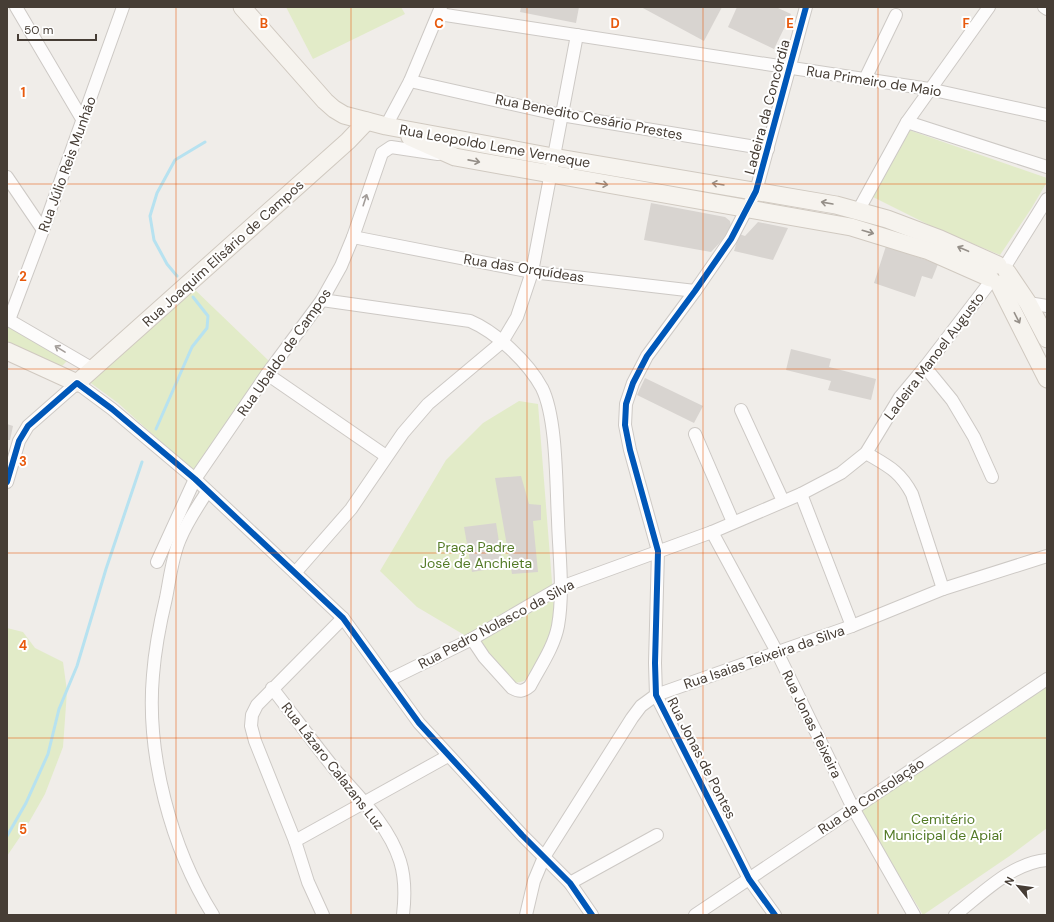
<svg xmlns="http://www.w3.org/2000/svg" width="1054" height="922" font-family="'DM Sans',sans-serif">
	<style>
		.green { fill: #e2ebc8 }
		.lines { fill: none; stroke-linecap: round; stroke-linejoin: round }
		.stream { stroke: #b7e2f0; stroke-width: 3 }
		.building { fill: #d8d4d0 }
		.street-casing { stroke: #cdc9c5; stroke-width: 14 }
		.secondary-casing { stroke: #d0c9c0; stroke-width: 19 }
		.street { stroke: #fdfcfc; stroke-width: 12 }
		.secondary { stroke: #f6f3ee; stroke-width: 17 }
		.cycleway-casing { stroke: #fff; stroke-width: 8 }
		.cycleway { stroke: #0057b8; stroke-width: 6 }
		.oneway { stroke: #958f88 }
		.oneway2 { stroke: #a29c98 }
		.grid { fill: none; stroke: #e8590c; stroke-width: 1; stroke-opacity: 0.55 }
		.labels { text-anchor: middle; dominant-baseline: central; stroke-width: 4; stroke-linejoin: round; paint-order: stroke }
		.street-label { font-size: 14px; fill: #463d35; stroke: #fff }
		.park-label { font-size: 14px; fill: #537a26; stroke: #fff }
		.grid-label { font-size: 13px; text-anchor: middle; font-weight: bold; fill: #e8590c; stroke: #fff; stroke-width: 4; stroke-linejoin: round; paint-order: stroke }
	</style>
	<rect width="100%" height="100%" fill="#f0ede9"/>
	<g class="green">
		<path d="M 286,7 L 401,7 L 405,14 L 313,59 Z"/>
		<path d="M 906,129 L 1047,178 L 1047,182 L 1031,209 L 1000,255 L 933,227 L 869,195 Z"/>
		<path d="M 192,287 L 269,361 L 193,471 L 118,403 L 88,381 Z"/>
		<path d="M 7,325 L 67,361 L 56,372 L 7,348 Z"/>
		<path d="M 519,401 L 538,404 L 555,620 C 550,634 539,666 529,677 C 525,681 521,682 516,683 L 466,636 L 417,607 L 380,571 L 446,460 L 483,423 Z"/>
		<path d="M 7,628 L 23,632 L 35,648 L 63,662 L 67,691 L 63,747 L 45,794 L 24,831 L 7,856 Z"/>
		<path d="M 1047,684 L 1047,828 L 1011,855 L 923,915 L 859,809 Z"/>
	</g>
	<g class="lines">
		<g class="stream">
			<path d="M 177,276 L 167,264 L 154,240 L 150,216 L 157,193 L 175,160 L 205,142"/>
			<path d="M 156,429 L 192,347 L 207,328 L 208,316 L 193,297"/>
			<path d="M 7,836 L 26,803 L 48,754 L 59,709 L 77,666 L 106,569 L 142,462"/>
		</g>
	</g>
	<g class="building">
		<path d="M 521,7 L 579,7 L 576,23 L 520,12 Z"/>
		<path d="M 641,7 L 722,7 L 704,41 Z"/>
		<path d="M 737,7 L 776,7 L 791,14 L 774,49 L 728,27 Z"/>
		<path d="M 651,203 L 725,217 L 730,221 L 731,228 L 728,234 L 711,252 L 644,240 Z"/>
		<path d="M 758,222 L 788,228 L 773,260 L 734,251 L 739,234 L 745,236 Z"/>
		<path d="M 886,246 L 938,264 L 932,279 L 922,276 L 915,297 L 874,283 Z"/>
		<path d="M 791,349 L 831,359 L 829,367 L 876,379 L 871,400 L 828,390 L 831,381 L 786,370 Z"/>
		<path d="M 645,378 L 703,406 L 694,423 L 637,395 Z"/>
		<path d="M 7,424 L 13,426 L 10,440 L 7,440 Z"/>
		<path d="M 521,476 L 529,504 L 541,505 L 541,520 L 533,521 L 538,572 L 512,574 L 495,478 Z"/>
		<path d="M 496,523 L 503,567 L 472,572 L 464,527 Z"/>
	</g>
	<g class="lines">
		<defs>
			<g id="street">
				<path d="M 16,7 L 82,119"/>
				<path d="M 1044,7 L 1047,9"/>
				<path d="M 439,14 L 929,89 L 1047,115"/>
				<path d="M 865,79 L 896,15"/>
				<path d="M 410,81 L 561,115 L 768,149"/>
				<path d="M 907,122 L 1047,167"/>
				<path d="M 386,126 L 410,81 L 441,7"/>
				<path d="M 7,177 L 43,230"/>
				<path d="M 858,211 L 907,122 L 989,7"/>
				<path d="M 353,237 L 532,272 L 695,291"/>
				<path d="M 1004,268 L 1047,199"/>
				<path d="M 322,300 L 470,321 C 496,332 528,362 542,388 C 557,418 556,485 558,520 C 559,555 564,591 558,626 C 554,647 540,667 530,686 C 523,692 519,692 512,688 L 484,657 L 472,639"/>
				<path d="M 1028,303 L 1047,306"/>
				<path d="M 7,319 L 93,369"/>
				<path d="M 9,320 L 43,230 L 123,7"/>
				<path d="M 925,367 L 952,400 L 974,437 L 992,477"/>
				<path d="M 267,374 L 386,456"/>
				<path d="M 741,410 L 783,501"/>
				<path d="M 695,434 L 733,522"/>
				<path d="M 866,453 C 888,466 900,471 912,494 L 943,589"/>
				<path d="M 7,482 L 19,441 L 28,426 L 77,383 L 112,409 L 195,479 L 343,618 L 419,723 L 522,835 L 570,883 L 592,915"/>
				<path d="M 207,492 C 197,507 187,522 180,539 C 172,557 170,578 166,598 C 160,623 155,649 153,675 C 146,754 171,848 213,915"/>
				<path d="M 801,494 L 852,626"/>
				<path d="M 712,532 L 777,652 L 853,808 L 914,915"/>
				<path d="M 157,562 L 195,479 L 267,374 L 322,300 L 341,266 L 353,237 L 382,153 L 391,147 L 438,154"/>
				<path d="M 295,573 L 351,509 L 403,433 L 428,404 L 502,342 L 517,317 L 532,272 L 577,35"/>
				<path d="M 389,680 L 472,639 L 561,587 L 712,532 L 801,494 L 841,473 L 866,453 L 900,397 L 925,367 L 991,281"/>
				<path d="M 272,688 C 294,716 315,745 337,772 C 360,798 389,826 400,861 C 405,877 405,898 403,915"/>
				<path d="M 295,841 L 448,756"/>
				<path d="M 570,883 L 657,835"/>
				<path d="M 323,915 L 308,882 L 295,841 L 255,741 L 251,726 L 252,715 L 257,705 L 343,618"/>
				<path d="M 526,915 L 534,881 L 544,857 L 632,718 L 641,706 L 656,695 L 852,626 L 943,589 L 1047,556"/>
				<path d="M 695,915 L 1047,679"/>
				<path d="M 775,915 L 749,879 L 656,695 L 655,663 L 658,551 L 630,450 L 625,425 L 626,404 L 633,383 L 647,356 L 695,291 L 731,239 L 756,191 L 806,7"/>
				<path d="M 955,915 C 982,894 1011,863 1047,860"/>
			</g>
			<g id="secondary">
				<path d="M 242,7 L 325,101 L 334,109 L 344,115 L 386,126 L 553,157 L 836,205 L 887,219 L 940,239 L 998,265"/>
				<path d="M 410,137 L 455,157 L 466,159 L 851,227 L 929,251 L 990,278"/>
				<path d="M 1007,272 L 1028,303 L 1047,339"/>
				<path d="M 999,284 L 1047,379"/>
				<path d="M 7,351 L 77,383 L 348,141 L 367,121"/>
			</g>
		</defs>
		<use href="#street" class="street-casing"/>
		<use href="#secondary" class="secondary-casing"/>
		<use href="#street" class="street"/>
		<use href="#secondary" class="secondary"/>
		<defs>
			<g id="cycleway">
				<path d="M 7,482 L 19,441 L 28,426 L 77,383 L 112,409 L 195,479 L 343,618 L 419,723 L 522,835 L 570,883 L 592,915"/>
				<path d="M 775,915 L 749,879 L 656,695 L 655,663 L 658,551 L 630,450 L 625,425 L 626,404 L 633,383 L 647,356 L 695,291 L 731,239 L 756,191 L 806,7"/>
			</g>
		</defs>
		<use href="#cycleway" class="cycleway-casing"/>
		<use href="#cycleway" class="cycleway"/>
	</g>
	<defs><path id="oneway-shaft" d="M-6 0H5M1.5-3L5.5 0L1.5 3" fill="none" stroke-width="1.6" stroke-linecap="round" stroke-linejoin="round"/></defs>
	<g class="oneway">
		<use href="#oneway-shaft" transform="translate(474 161) rotate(11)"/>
		<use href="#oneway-shaft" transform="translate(602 184) rotate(9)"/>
		<use href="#oneway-shaft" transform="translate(718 184) rotate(-171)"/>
		<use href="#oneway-shaft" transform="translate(827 203) rotate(-170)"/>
		<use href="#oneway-shaft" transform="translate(868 232) rotate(16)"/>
		<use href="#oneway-shaft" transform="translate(963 249) rotate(-157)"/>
		<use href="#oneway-shaft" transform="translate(1017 318) rotate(63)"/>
	</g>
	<g class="oneway2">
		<use href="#oneway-shaft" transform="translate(365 200) rotate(-72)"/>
		<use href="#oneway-shaft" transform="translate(60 349) rotate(-148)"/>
	</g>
	<path class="grid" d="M 176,7 L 176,915M 351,7 L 351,915M 527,7 L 527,915M 703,7 L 703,915M 878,7 L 878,915M 7,184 L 1047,184M 7,369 L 1047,369M 7,553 L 1047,553M 7,738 L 1047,738"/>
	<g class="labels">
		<g class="street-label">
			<text transform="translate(874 81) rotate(9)">Rua Primeiro de Maio</text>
			<text transform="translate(767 107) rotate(-75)">Ladeira da Concórdia</text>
			<text transform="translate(589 117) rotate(11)">Rua Benedito Cesário Prestes</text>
			<text transform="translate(495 146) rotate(10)">Rua Leopoldo Leme Verneque</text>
			<text transform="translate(67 164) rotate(-70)">Rua Júlio Reis Munhão</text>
			<text transform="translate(223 253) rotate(-42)">Rua Joaquim Elisário de Campos</text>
			<text transform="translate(524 268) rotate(9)">Rua das Orquídeas</text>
			<text transform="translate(284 352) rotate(-55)">Rua Ubaldo de Campos</text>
			<text transform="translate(934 356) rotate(-53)">Ladeira Manoel Augusto</text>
			<text transform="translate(496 624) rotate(-28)">Rua Pedro Nolasco da Silva</text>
			<text transform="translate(764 657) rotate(-19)">Rua Isaias Teixeira da Silva</text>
			<text transform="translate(812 724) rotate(64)">Rua Jonas Teixeira</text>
			<text transform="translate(702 758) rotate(63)">Rua Jonas de Pontes</text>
			<text transform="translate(333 766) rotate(52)">Rua Lázaro Calazans Luz</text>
			<text transform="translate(871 796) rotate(-34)">Rua da Consolação</text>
		</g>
		<g class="park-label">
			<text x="476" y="547">Praça Padre<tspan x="476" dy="16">José de Anchieta</tspan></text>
			<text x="943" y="819">Cemitério<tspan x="943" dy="16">Municipal de Apiaí</tspan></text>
		</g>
	</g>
	<g class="grid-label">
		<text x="264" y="28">B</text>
		<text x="439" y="28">C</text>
		<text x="615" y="28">D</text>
		<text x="790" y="28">E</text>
		<text x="966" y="28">F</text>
		<text x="23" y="97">1</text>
		<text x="23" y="281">2</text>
		<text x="23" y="466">3</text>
		<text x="23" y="650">4</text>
		<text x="23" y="834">5</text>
	</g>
	<rect width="1054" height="922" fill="none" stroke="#463d35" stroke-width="16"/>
	<g transform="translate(1018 886) rotate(299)" stroke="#ffffff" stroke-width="3" paint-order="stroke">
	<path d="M0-3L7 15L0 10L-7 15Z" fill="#463d35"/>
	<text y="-6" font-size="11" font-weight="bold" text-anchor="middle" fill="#463d35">N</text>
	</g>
	<path d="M18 34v6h78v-6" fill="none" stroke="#463d35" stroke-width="2"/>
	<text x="24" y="34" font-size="12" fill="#463d35" stroke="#ffffff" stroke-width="3" paint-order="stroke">50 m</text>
</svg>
